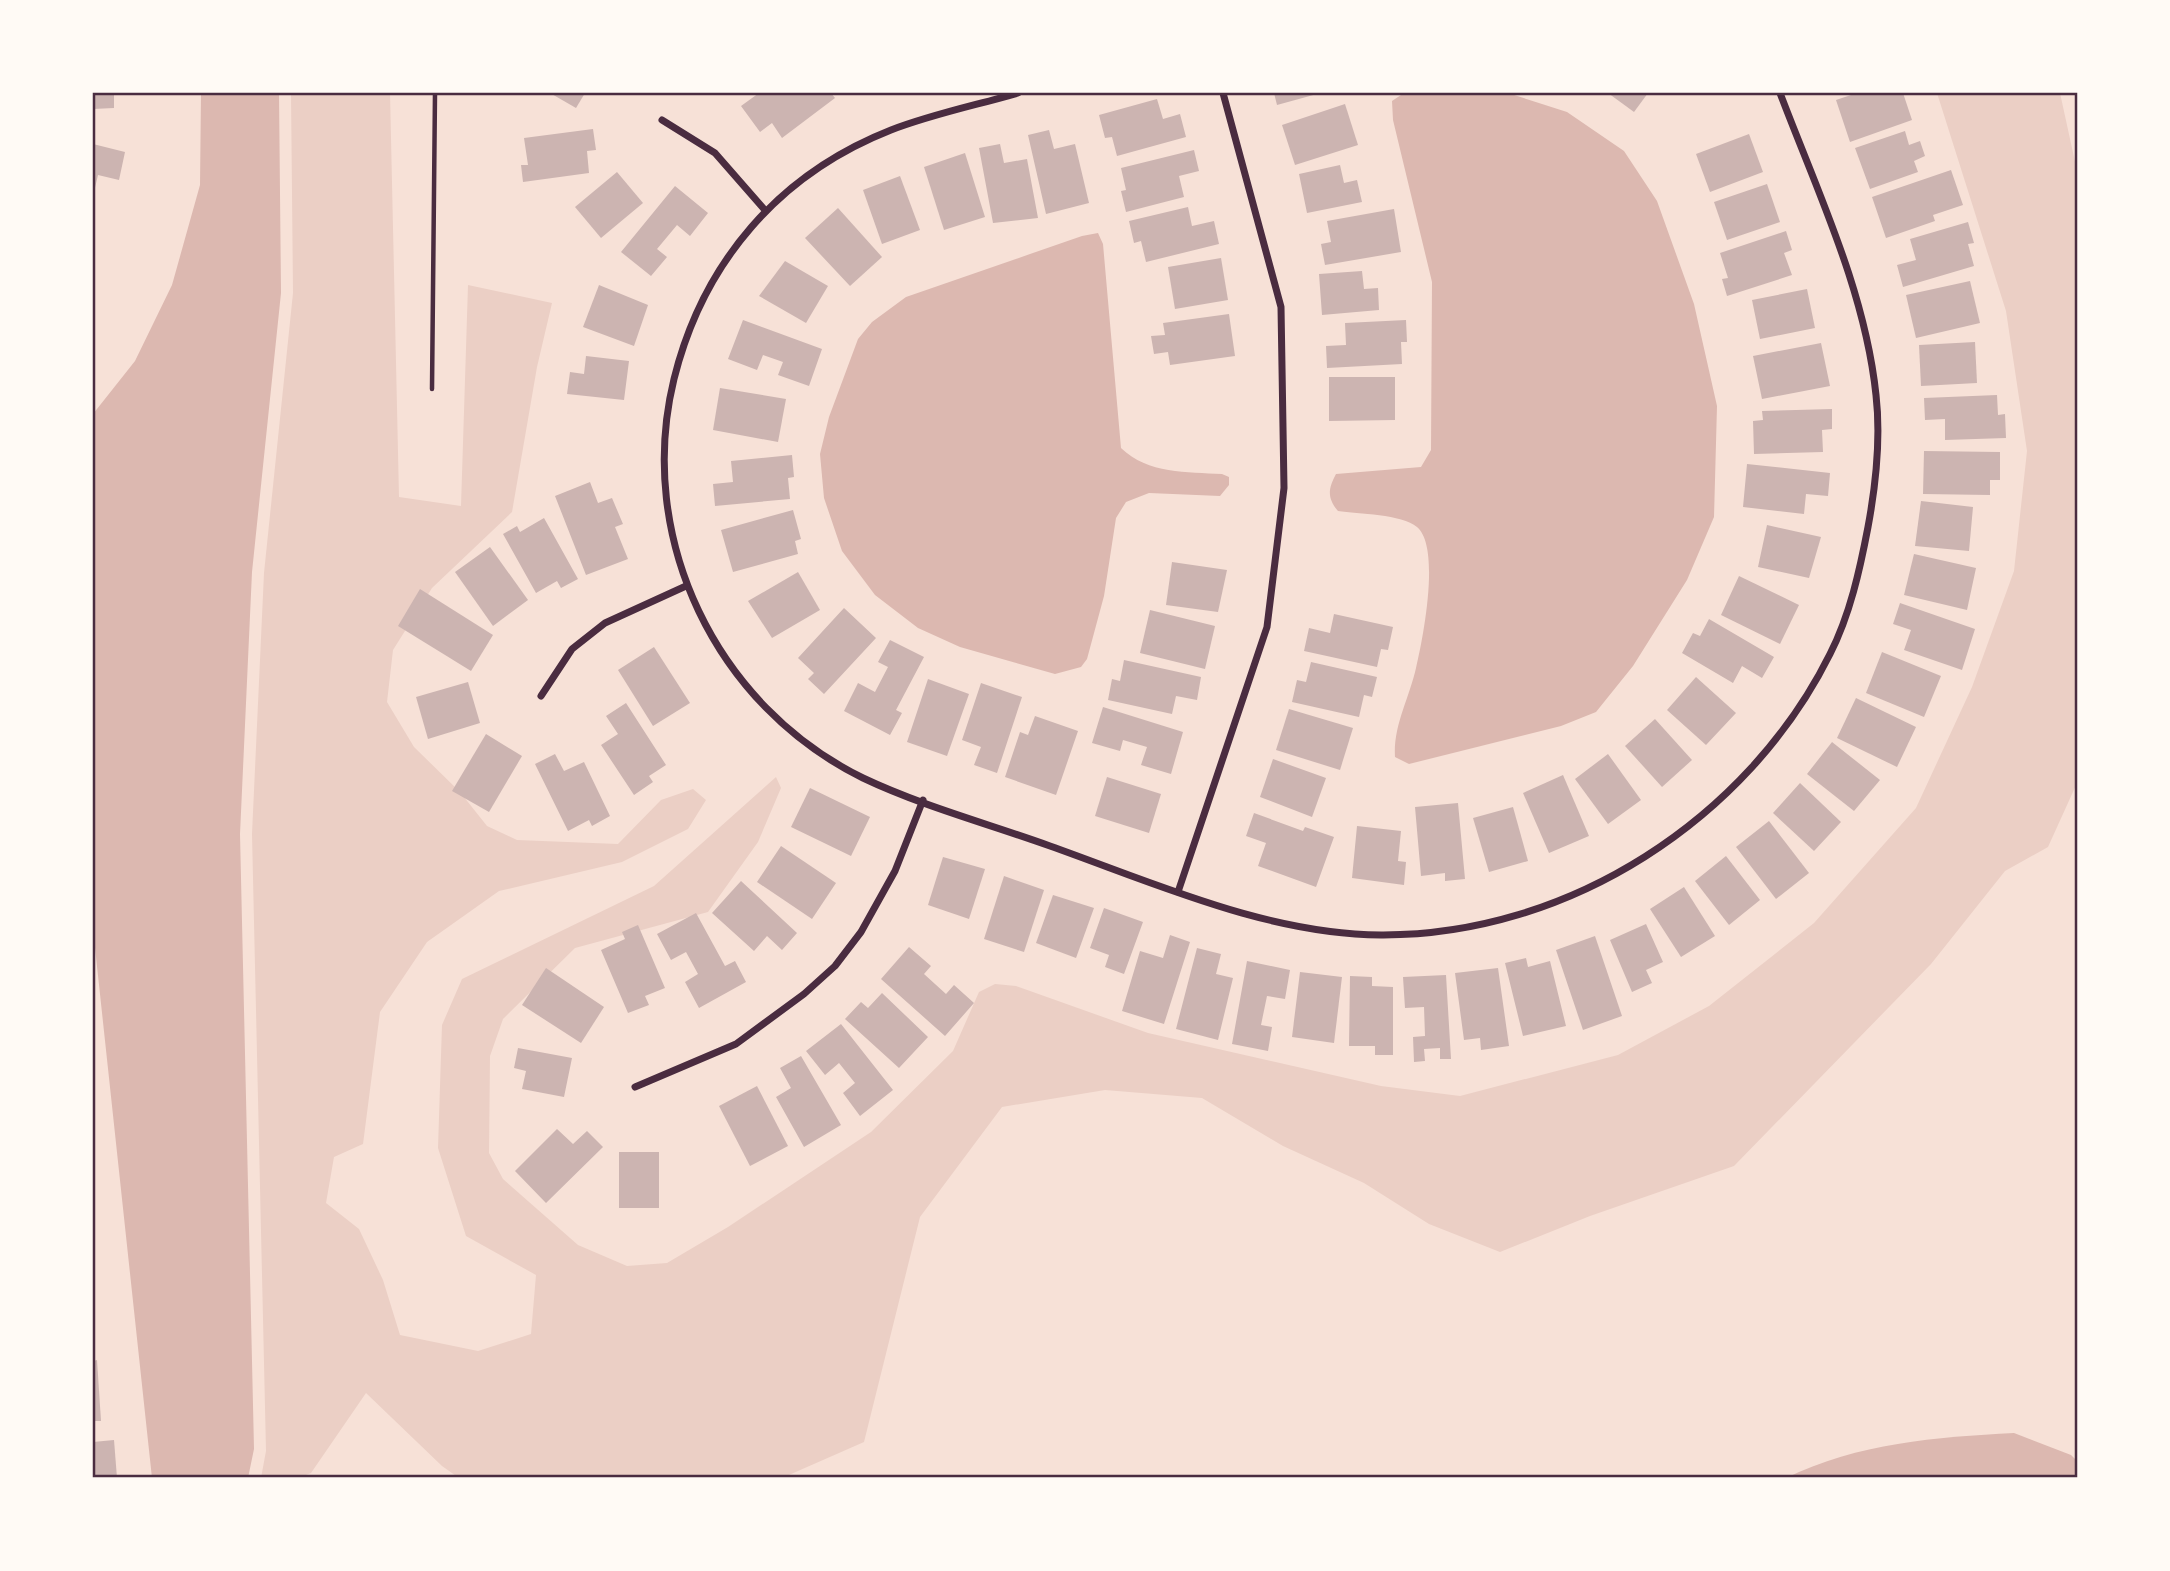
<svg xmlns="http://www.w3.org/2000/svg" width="2170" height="1571" font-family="'Public Sans',sans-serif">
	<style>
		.green { fill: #ebcfc5 }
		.water { fill: #dcb8b0 }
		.building { fill: #ccb4b1 }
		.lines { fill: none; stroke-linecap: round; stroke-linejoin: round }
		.service { stroke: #4a2c40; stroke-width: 4.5 }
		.minor { stroke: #4a2c40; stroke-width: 7 }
		.neatline { fill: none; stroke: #4a2c40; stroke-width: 2.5 }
	</style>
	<rect width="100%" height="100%" fill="#f7e1d7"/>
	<path class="green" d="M 291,93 L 390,93 L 399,497 L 461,506 L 468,285 L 552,303 L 537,367 L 512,512 L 432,588 L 393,650 L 387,702 L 414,747 L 460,792 L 487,826 L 517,840 L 618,844 L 661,800 L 693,789 L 706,800 L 688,829 L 622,862 L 499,891 L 427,942 L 380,1012 L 363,1144 L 334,1157 L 326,1203 L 359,1229 L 383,1280 L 400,1335 L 478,1351 L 531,1334 L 536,1275 L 466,1236 L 438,1148 L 442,1025 L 462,979 L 654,886 L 776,777 L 781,788 L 758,842 L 708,912 L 575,948 L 503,1019 L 490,1056 L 489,1153 L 503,1179 L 578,1245 L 627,1266 L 667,1263 L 728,1227 L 871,1132 L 953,1051 L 979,992 L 995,984 L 1016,986 L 1148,1033 L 1381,1086 L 1460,1096 L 1618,1055 L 1709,1006 L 1814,923 L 1916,808 L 1972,687 L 2014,571 L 2027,451 L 2006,311 L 1937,93 L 2060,93 L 2077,171 L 2077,783 L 2048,847 L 2005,871 L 1931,964 L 1734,1166 L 1590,1216 L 1500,1252 L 1429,1224 L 1364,1183 L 1283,1146 L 1202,1098 L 1105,1090 L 1002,1107 L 920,1217 L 864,1442 L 782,1478 L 459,1478 L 442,1466 L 366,1393 L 311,1473 L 298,1478 L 261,1478 L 266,1451 L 252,834 L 264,573 L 293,293 Z"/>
	<g class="water">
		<path d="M 201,93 L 279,93 L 281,293 L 252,572 L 240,834 L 254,1449 L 248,1478 L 152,1478 L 93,929 L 93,414 L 135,361 L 172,285 L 200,185 Z"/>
		<path d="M 1404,93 L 1508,93 L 1567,112 L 1624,151 L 1657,201 L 1694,304 L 1717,406 L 1714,517 L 1687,580 L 1633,666 L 1596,712 L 1561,726 L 1409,764 L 1395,757 C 1393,726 1409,699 1416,668 C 1423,639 1441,547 1417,527 C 1402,514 1358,514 1338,511 C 1327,498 1328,489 1336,474 L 1421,467 L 1431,450 L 1432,282 L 1393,120 L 1392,101 Z"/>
		<path d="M 1098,233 L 1103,244 L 1121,448 C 1148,474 1187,472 1222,474 L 1229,477 L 1229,485 L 1220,496 L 1149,493 L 1126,502 L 1116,518 L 1104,596 L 1087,659 L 1081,667 L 1055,674 L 960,647 L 918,628 L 875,595 L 842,551 L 824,498 L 820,454 L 829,417 L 858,339 L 872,322 L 906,297 L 1082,236 Z"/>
		<path d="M 2014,1433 L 2071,1455 L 2077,1461 L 2077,1478 L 1786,1478 C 1858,1443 1936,1437 2014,1433 Z"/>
	</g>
	<g class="building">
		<path d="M 93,93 L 114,93 L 114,108 L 93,109 Z"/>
		<path d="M 550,93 L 585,93 L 576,108 Z"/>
		<path d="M 759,93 L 831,93 L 835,98 L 782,138 L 772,123 L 760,132 L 741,106 Z"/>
		<path d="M 1274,93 L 1317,93 L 1317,94 L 1277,105 Z"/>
		<path d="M 1608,93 L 1648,93 L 1634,112 Z"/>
		<path d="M 1857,93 L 1903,93 L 1912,120 L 1850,142 L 1836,100 Z"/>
		<path d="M 1157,99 L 1163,119 L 1180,114 L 1186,137 L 1117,156 L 1112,137 L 1105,138 L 1099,115 Z"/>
		<path d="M 1345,104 L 1358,145 L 1295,165 L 1282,125 Z"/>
		<path d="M 593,129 L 596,150 L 587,151 L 589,173 L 523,182 L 521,165 L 528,165 L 524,138 Z"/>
		<path d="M 1049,130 L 1054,149 L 1075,144 L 1089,203 L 1046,214 L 1028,135 Z"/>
		<path d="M 1905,131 L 1909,145 L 1920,141 L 1925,156 L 1914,161 L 1918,172 L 1870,189 L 1855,148 Z"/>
		<path d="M 1749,134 L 1763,172 L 1710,192 L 1696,154 Z"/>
		<path d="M 93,144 L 125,152 L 119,180 L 98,175 L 94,192 Z"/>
		<path d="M 1000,144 L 1004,163 L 1027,159 L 1038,218 L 993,223 L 979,148 Z"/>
		<path d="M 1194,150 L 1199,171 L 1179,176 L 1184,197 L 1126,212 L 1121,191 L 1126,190 L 1121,168 Z"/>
		<path d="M 965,153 L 985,217 L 944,230 L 924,167 Z"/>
		<path d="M 1340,165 L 1344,183 L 1357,180 L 1362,202 L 1307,213 L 1299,174 Z"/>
		<path d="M 1951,170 L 1963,205 L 1933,215 L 1935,221 L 1886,238 L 1872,197 Z"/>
		<path d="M 617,172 L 643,203 L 601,238 L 575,207 Z"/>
		<path d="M 900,176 L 920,230 L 882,244 L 863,190 Z"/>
		<path d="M 1767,184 L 1780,222 L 1727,240 L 1714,202 Z"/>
		<path d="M 675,186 L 708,213 L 690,236 L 677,225 L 657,249 L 667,257 L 651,276 L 621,252 Z"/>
		<path d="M 1188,207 L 1192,226 L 1214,221 L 1219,244 L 1146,262 L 1141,241 L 1134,243 L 1129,221 Z"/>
		<path d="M 838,208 L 882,257 L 850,286 L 805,238 Z"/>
		<path d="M 1394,209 L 1401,252 L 1325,265 L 1321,244 L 1331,242 L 1327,221 Z"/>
		<path d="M 1968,222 L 1974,243 L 1968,244 L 1974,266 L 1903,287 L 1897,265 L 1916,260 L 1910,239 Z"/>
		<path d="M 1786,231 L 1792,250 L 1784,253 L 1792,275 L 1727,296 L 1722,279 L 1728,278 L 1720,253 Z"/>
		<path d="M 1221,258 L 1228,300 L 1175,309 L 1168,267 Z"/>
		<path d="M 785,261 L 828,286 L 806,323 L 759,296 Z"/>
		<path d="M 1362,271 L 1364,289 L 1378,288 L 1379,310 L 1322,315 L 1319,274 Z"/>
		<path d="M 1970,281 L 1980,323 L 1916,338 L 1906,295 Z"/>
		<path d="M 599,285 L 648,305 L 634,346 L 583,327 Z"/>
		<path d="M 1807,289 L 1815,328 L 1760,339 L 1752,300 Z"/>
		<path d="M 1229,314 L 1235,356 L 1170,365 L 1168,352 L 1154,354 L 1151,336 L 1165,335 L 1163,323 Z"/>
		<path d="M 743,320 L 822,349 L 809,386 L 778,375 L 783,362 L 763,355 L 757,370 L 728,359 Z"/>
		<path d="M 1406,320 L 1407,342 L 1401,342 L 1402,364 L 1327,368 L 1326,346 L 1346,345 L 1345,323 Z"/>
		<path d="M 1975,342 L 1977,383 L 1921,386 L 1919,345 Z"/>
		<path d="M 1821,343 L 1830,386 L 1762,399 L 1753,356 Z"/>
		<path d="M 586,356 L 629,361 L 624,400 L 567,394 L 570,372 L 584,374 Z"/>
		<path d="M 1329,377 L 1395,377 L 1395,420 L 1329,421 Z"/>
		<path d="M 720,388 L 786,399 L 778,442 L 713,430 Z"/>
		<path d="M 1997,395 L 1998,415 L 2005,414 L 2006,438 L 1945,440 L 1945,419 L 1925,420 L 1924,398 Z"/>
		<path d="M 1832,409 L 1832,429 L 1822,430 L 1823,452 L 1754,454 L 1753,421 L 1763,420 L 1762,411 Z"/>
		<path d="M 1924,451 L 2000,452 L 2000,480 L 1990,480 L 1990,495 L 1923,494 Z"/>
		<path d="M 792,455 L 794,477 L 788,478 L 790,499 L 715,506 L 713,484 L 733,482 L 731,461 Z"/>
		<path d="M 1747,464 L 1830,473 L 1828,496 L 1806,494 L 1804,514 L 1743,507 Z"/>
		<path d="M 590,482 L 598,503 L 612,498 L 623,524 L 615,527 L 628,559 L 586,575 L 555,496 Z"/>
		<path d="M 1921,501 L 1973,507 L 1969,551 L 1915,546 Z"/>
		<path d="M 793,510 L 801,539 L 795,541 L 798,554 L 733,572 L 721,530 Z"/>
		<path d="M 544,518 L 578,579 L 561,588 L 557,581 L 536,593 L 503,534 L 517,526 L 520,532 Z"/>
		<path d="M 1767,525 L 1821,537 L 1809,578 L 1758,567 Z"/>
		<path d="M 490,547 L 528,600 L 493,626 L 455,572 Z"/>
		<path d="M 1914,554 L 1976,568 L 1967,610 L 1904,595 Z"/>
		<path d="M 1172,562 L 1227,570 L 1218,612 L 1166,605 Z"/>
		<path d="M 798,572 L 820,610 L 772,638 L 748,601 Z"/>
		<path d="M 1739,576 L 1799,605 L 1780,644 L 1721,615 Z"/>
		<path d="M 420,589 L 493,635 L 471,671 L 398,626 Z"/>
		<path d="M 1900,603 L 1975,629 L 1962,670 L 1904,650 L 1911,630 L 1893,624 Z"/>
		<path d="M 844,608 L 876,638 L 824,694 L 808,679 L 814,673 L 798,658 Z"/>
		<path d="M 1150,610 L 1215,626 L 1205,669 L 1140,653 Z"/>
		<path d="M 1334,614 L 1393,627 L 1388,650 L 1381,649 L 1377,667 L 1304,651 L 1309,628 L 1330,633 Z"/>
		<path d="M 1709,619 L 1774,657 L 1762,678 L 1742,666 L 1733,683 L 1682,653 L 1693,633 L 1700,636 Z"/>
		<path d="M 890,640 L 924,657 L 896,710 L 902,713 L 890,735 L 844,711 L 858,683 L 875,692 L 888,667 L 878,662 Z"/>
		<path d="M 654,647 L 690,703 L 653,726 L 618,670 Z"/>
		<path d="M 1882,652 L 1941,676 L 1924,717 L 1866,693 Z"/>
		<path d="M 1124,660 L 1201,677 L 1197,700 L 1176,696 L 1172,714 L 1108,700 L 1112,679 L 1120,681 Z"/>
		<path d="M 1311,662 L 1377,677 L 1372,697 L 1364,695 L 1359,717 L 1292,702 L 1297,680 L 1306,682 Z"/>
		<path d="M 1696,677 L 1736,713 L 1706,745 L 1667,710 Z"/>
		<path d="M 928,679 L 969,694 L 947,756 L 907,742 Z"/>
		<path d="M 468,682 L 480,723 L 428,739 L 416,697 Z"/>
		<path d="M 981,683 L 1022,697 L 997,773 L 974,765 L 981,747 L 962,740 Z"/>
		<path d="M 1856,698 L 1916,727 L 1897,767 L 1837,738 Z"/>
		<path d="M 626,703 L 666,765 L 649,776 L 653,782 L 634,795 L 601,745 L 618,734 L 606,716 Z"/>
		<path d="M 1103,707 L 1183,732 L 1171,774 L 1141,765 L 1147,747 L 1123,740 L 1120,751 L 1092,743 Z"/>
		<path d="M 1289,709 L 1353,728 L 1340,770 L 1276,750 Z"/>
		<path d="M 1035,716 L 1078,731 L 1056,795 L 1005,777 L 1020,732 L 1028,735 Z"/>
		<path d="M 1655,719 L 1692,760 L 1662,787 L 1625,746 Z"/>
		<path d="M 486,734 L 522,756 L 489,812 L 452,791 Z"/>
		<path d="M 1832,742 L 1880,780 L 1854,811 L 1807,774 Z"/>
		<path d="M 555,754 L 564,771 L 584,762 L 610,816 L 592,826 L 589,820 L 568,831 L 535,764 Z"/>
		<path d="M 1608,754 L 1641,800 L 1608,824 L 1575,779 Z"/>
		<path d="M 1273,759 L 1326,778 L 1312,817 L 1260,797 Z"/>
		<path d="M 1563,775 L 1589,836 L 1549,853 L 1523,793 Z"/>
		<path d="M 1107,777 L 1161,794 L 1149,833 L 1095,816 Z"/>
		<path d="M 1800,783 L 1841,822 L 1814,851 L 1773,813 Z"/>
		<path d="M 810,788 L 870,817 L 851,856 L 791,827 Z"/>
		<path d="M 1458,803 L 1465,879 L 1445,881 L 1445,873 L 1421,876 L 1415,807 Z"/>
		<path d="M 1513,807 L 1528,861 L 1489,872 L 1473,818 Z"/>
		<path d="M 1254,813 L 1303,831 L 1305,827 L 1334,837 L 1316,887 L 1258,866 L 1266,843 L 1246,836 Z"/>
		<path d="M 1769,821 L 1809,873 L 1776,899 L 1736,847 Z"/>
		<path d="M 1357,826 L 1401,831 L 1398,861 L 1406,862 L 1404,885 L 1352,878 Z"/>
		<path d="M 781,846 L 836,883 L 812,919 L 757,882 Z"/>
		<path d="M 1726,856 L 1760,900 L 1729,925 L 1695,881 Z"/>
		<path d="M 943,857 L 985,869 L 969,919 L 928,905 Z"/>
		<path d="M 1004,876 L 1044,890 L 1024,952 L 984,939 Z"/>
		<path d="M 741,881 L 797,933 L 782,950 L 767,936 L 754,951 L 712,913 Z"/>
		<path d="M 1684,887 L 1715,936 L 1681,957 L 1650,909 Z"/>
		<path d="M 1053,895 L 1094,908 L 1076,958 L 1036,943 Z"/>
		<path d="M 1104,908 L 1143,922 L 1124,974 L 1105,967 L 1109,955 L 1090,948 Z"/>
		<path d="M 696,913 L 725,966 L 735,961 L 746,982 L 699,1008 L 685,982 L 698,974 L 686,952 L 671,960 L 657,934 Z"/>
		<path d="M 1646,924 L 1663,962 L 1646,970 L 1652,983 L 1632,992 L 1610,940 Z"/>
		<path d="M 638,925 L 665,988 L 645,996 L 649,1005 L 628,1013 L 601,950 L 625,939 L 622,932 Z"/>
		<path d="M 1170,935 L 1190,942 L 1164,1024 L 1122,1011 L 1140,951 L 1163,958 Z"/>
		<path d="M 1595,936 L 1622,1016 L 1583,1030 L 1556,950 Z"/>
		<path d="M 909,947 L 931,966 L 924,974 L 946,994 L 954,985 L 974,1003 L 945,1036 L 881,979 Z"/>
		<path d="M 1197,948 L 1221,954 L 1216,974 L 1233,978 L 1218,1040 L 1176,1029 Z"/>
		<path d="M 1526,958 L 1528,967 L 1550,961 L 1566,1026 L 1523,1036 L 1505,963 Z"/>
		<path d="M 1247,961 L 1290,970 L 1285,999 L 1267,996 L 1261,1025 L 1272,1027 L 1268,1051 L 1232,1044 Z"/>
		<path d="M 546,968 L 604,1007 L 581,1043 L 522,1005 Z"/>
		<path d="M 1498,968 L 1509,1046 L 1481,1050 L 1480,1038 L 1464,1040 L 1455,973 Z"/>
		<path d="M 1300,972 L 1342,977 L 1334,1043 L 1292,1037 Z"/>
		<path d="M 1446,975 L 1451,1059 L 1440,1059 L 1440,1048 L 1424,1049 L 1425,1061 L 1414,1062 L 1413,1037 L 1425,1036 L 1424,1007 L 1405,1008 L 1403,977 Z"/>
		<path d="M 1350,976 L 1372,977 L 1372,986 L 1393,987 L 1393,1055 L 1375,1055 L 1375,1046 L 1349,1046 Z"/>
		<path d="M 882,993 L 928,1037 L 899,1068 L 845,1019 L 861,1002 L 868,1008 Z"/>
		<path d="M 841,1024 L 893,1090 L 860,1116 L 843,1093 L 855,1083 L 839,1063 L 825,1075 L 806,1051 Z"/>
		<path d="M 518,1048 L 572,1058 L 564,1097 L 522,1089 L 526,1071 L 514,1068 Z"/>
		<path d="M 801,1056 L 841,1125 L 804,1147 L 776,1097 L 791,1088 L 780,1068 Z"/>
		<path d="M 757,1086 L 788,1146 L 750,1166 L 719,1106 Z"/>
		<path d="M 557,1129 L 573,1144 L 587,1131 L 603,1147 L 546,1203 L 515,1171 Z"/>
		<rect x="619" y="1152" width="40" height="56"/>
		<path d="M 97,1360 L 101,1421 L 93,1421 L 93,1361 Z"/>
		<path d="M 114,1440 L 117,1478 L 93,1478 L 93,1442 Z"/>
	</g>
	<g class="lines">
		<path class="service" d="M 432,389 L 435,93"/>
		<g class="minor">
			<path d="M 1018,93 C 977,105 932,114 891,130 C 779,174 703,262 674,379 C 635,538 716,706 863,778 C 922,806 989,824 1050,846 C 1157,884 1267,934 1381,935 C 1568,936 1748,819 1830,654 C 1850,615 1860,569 1868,527 C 1876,484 1881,439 1876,395 C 1865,290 1817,191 1780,93"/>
			<path d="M 662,120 L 715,153 L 764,209"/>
			<path d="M 541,696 L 572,649 L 605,623 L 686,586"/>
			<path d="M 1178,892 L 1267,627 L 1284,488 L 1281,307 L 1223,93"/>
			<path d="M 635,1087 L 736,1044 L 804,994 L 835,966 L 861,932 L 895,871 L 923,800"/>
		</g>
	</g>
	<rect width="2170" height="1571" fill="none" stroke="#fffaf5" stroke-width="189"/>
	<rect x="94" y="94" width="1982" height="1382" class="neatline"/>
</svg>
